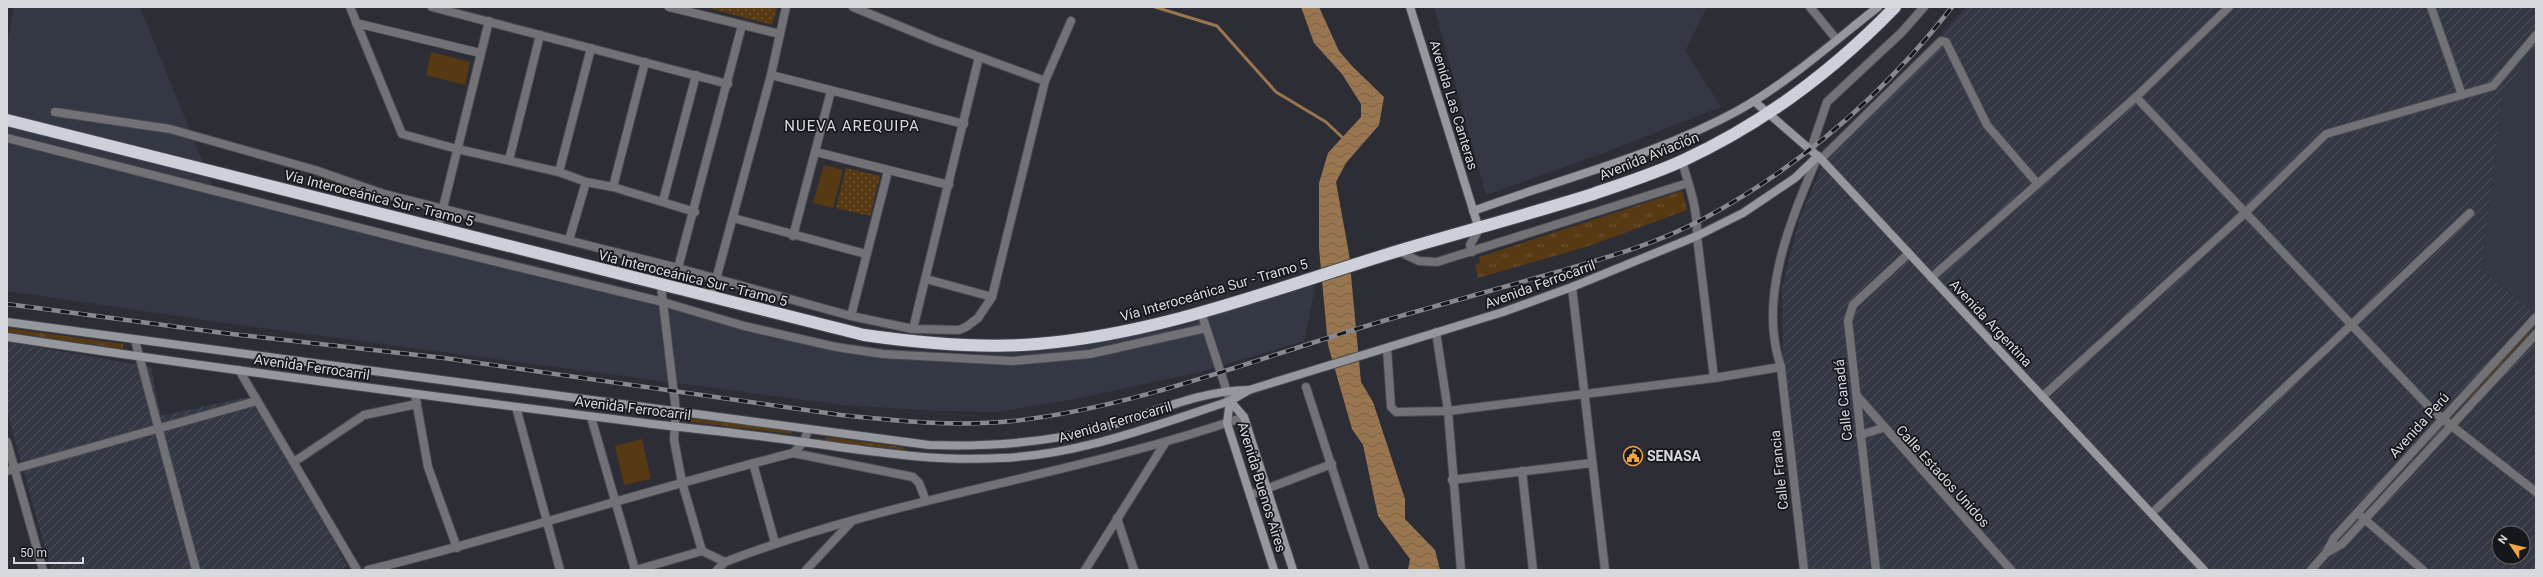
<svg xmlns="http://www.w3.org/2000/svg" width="2543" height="577" font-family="Roboto,sans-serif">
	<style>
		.built { fill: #343744 }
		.industrial { fill: url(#industrial-furrows); fill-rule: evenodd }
		.grass { fill: url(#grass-tufts) }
		.park { fill: url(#park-dots) }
		.pitch { fill: #573914 }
		.water { fill: url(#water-waves) }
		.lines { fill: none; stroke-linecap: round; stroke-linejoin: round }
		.stream { stroke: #99764f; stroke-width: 3 }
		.street-casing { stroke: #484950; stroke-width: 10 }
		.secondary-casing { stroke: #484950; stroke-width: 10 }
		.highway-casing { stroke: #484950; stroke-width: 14 }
		.street { stroke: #727276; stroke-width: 8 }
		.secondary { stroke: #97989e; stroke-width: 8 }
		.highway { stroke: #ced0d9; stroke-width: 12 }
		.rail-casing { stroke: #88898f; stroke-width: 4.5 }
		.rail { stroke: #16171a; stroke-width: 3; stroke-dasharray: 9; stroke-linecap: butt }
		.labels { text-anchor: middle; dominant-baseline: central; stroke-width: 3.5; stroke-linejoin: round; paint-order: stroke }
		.street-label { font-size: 14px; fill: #d8d9dd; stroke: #16171a }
		.poi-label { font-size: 14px; font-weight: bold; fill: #d8d9dd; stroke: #16171a; text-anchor: start }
		.neighbourhood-label { font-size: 15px; letter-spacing: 1px; fill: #d8d9dd; stroke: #16171a }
	</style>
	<defs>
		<pattern id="industrial-furrows" width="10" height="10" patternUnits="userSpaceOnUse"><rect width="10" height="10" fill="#343744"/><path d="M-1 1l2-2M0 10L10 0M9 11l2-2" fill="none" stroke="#51535f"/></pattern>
		<pattern id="grass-tufts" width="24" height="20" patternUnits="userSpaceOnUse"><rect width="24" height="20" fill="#573914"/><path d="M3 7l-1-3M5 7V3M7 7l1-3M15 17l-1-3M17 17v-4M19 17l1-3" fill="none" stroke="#6e5536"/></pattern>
		<pattern id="park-dots" width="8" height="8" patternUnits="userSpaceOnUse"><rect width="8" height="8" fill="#573914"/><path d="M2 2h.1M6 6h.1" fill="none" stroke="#6e5536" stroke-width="1.8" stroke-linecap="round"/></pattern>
		<pattern id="water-waves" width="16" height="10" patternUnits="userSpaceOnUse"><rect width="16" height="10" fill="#99764f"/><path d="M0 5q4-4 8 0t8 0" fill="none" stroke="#7a634a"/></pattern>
	</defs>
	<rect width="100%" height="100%" fill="#2d2e35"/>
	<g class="built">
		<path d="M 14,7 L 140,7 L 214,190 L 626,287 L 737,319 L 839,342 L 888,349 L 970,354 L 1037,352 L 1089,345 L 1186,325 L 1316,284 L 1304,341 L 1200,372 L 1075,399 L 997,412 L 937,411 L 841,405 L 231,324 L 7,291 L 7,44 Z"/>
		<path d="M 1434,7 L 1707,7 L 1685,51 L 1721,107 L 1606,152 L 1486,195 Z"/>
		<path d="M 2536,49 L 2536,314 L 2481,270 L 2503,92 Z"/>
	</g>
	<g class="industrial">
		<path d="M 1967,7 L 2536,7 L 2536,49 L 2503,92 L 2481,270 L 2536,314 L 2536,570 L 1808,570 L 1783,363 L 1782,288 L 1799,220 L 1828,152 L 1860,121 ZM 2499,533 L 2523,533 L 2523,557 L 2499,557 Z"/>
		<path d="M 7,342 L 151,367 L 161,416 L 260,394 L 347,567 L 334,570 L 51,570 L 7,411 Z"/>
	</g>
	<g class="grass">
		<path d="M 1682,191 L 1687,210 L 1589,246 L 1478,278 L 1475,265 L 1480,263 L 1479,257 Z"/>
		<path d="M 7,328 L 123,344 L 123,349 L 7,332 Z"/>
		<path d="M 2528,333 L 2530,335 L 2468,401 L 2466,400 Z"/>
		<path d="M 684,417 L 792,431 L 792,434 L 683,421 Z"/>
		<path d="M 826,437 L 902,447 L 907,450 L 825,441 Z"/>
	</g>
	<g class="park">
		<path d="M 713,7 L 777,7 L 772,25 L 712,9 Z"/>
		<path d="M 846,168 L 880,176 L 870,216 L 836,208 Z"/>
	</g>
	<g class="pitch">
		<path d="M 431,52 L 470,62 L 465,85 L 426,75 Z"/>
		<path d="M 824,165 L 843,170 L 833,208 L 813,203 Z"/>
		<path d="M 642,439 L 651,479 L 624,485 L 615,446 Z"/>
	</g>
	<path class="water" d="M 1301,7 L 1319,7 L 1339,51 L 1353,67 L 1384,97 L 1379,125 L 1346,163 L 1336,182 L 1349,254 L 1361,382 L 1373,402 L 1405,499 L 1405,519 L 1435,550 L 1440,570 L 1408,570 L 1410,559 L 1378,516 L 1363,445 L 1352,429 L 1328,345 L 1319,248 L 1319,183 L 1328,153 L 1361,117 L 1361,104 L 1342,74 L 1314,43 Z"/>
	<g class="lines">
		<path class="stream" d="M 1155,7 L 1217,26 L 1276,92 L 1326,122 L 1344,139"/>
		<defs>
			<g id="street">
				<path d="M 350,7 L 402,134 L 457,149 L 559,172 L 586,182 L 613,187 L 695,212"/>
				<path d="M 432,7 L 728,84"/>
				<path d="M 669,7 L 780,34"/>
				<path d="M 853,7 L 936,41 L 1045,81"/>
				<path d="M 1810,7 L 1837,40"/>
				<path d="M 2431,7 L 2462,95"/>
				<path d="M 356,23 L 480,53"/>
				<path d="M 771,75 L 964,124"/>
				<path d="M 2136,97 L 2434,412 L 2536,492"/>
				<path d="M 55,112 L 170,129 L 315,170 L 384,194 L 678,268 L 851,316 L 913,329 L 959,330 L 966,327 L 978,318 L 992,297 L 1045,81 L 1071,21"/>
				<path d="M 7,138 L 423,244 L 663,302 L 744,326 L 836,347 L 883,354 L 1012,361 L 1090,354 L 1206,328"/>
				<path d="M 1811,149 L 1827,102 L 1902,32 L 1924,7"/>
				<path d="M 816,152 L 949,185"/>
				<path d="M 1821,159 L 1941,41 L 1946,42 L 1987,125 L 2037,183"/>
				<path d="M 509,160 L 540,35"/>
				<path d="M 1682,161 C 1689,186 1698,209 1697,236 L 1714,378"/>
				<path d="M 559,172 L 591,48"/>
				<path d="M 613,187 L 645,62"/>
				<path d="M 663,201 L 696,75"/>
				<path d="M 733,218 L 866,254"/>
				<path d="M 438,228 L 489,21"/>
				<path d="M 793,236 L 831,91"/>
				<path d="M 569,240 L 586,182"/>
				<path d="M 1398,251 L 1419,261 L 1437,262 L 1688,183"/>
				<path d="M 1472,252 L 1470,245 L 1479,229"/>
				<path d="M 678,268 L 742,25"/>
				<path d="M 1931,278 L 2136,97 L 2229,7"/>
				<path d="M 926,279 L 992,297"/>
				<path d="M 661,286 L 676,411 L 674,440 L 682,482 L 702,551"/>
				<path d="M 1572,287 L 1605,570"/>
				<path d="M 711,298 L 771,75 L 786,7"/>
				<path d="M 1201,312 L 1230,401"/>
				<path d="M 851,316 L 888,171"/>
				<path d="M 913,329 L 979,57"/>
				<path d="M 1436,332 L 1448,411 L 1461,570"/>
				<path d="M 135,340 L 196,570"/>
				<path d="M 1387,348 L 1391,407 L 1396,412 L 1448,411 L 1714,378 L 1781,367 C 1757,298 1791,219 1818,156"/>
				<path d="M 1781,367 L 1804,570"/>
				<path d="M 239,370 L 357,570"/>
				<path d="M 1306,387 L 1365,570"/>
				<path d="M 415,394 L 428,467 L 457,548"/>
				<path d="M 1858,397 L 2011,570"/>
				<path d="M 2042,397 L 2245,213 L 2326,134 L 2493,86 L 2536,35"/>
				<path d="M 516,407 L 560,570"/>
				<path d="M 591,417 L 635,570"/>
				<path d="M 1860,435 L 1883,428"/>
				<path d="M 7,442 L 43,570"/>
				<path d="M 793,453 L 913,477 L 919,483 L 926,501"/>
				<path d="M 294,462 L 364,415 L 417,404"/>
				<path d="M 753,463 L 775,543"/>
				<path d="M 7,471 L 256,401"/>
				<path d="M 1522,471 L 1533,570"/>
				<path d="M 1452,480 L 1592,463"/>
				<path d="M 1250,495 L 1332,464"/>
				<path d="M 2152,513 L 2470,213"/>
				<path d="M 2361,516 L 2423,570"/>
				<path d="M 1117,518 L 1134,570"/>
				<path d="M 2326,553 L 2342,544 L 2536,334"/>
				<path d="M 368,570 C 511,535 650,489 793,453 L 804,442 L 808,429"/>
				<path d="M 636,570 L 702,551 L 725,562"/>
				<path d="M 717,570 L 725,562 C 893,497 1074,476 1244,417"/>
				<path d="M 806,570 L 852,521"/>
				<path d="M 1085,570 L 1165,443"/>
				<path d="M 1876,570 L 1848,321 L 1853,305 L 1909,253"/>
				<path d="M 2311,570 L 2326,553 L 2334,538 L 2536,317"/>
			</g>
			<g id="secondary">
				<path d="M 1410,7 L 1479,229"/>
				<path d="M 1754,101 L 1821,159 L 2204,570"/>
				<path d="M 1473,211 C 1563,178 1655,156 1739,110 C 1790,81 1832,43 1878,7"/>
				<path d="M 7,322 L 929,445 C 988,447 1048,443 1105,427 C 1151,414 1200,390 1249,390"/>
				<path d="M 7,337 C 224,370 443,398 661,425 C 708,430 756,435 803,442 C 870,451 934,462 1001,458 C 1080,455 1156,425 1230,401 L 1249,390 L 1503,312 L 1572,287 L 1697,236 L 1743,213 L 1795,178 L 1818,156"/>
				<path d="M 1230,401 L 1244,417 L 1293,570"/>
				<path d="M 1230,401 L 1227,423 L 1274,570"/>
			</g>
			<path id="highway" d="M 7,120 L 864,335 C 920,343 980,349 1037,344 C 1161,334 1279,287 1398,251 C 1462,232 1526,215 1590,195 C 1622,184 1654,174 1684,160 C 1764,123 1834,70 1895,7"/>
		</defs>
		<use href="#street" class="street-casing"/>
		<use href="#secondary" class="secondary-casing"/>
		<use href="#highway" class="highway-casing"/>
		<use href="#street" class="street"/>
		<use href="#secondary" class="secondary"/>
		<use href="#highway" class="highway"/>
		<defs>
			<path id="rail" d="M 7,304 L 223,333 L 444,358 L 841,415 C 898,421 955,427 1013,421 C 1142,407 1272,352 1397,317 C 1450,302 1504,287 1557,272 C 1605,258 1656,244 1701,220 C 1799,168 1884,94 1952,7"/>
		</defs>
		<use href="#rail" class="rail-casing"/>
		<use href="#rail" class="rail"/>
	</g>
	<defs>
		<symbol id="civic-ring" viewBox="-11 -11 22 22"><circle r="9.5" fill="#16171a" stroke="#f2a541" stroke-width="1.5"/><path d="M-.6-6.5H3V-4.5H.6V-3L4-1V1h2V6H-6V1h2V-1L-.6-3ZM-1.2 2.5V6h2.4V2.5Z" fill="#f2a541"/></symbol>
	</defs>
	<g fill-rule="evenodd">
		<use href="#civic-ring" x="1622" y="445" width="22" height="22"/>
	</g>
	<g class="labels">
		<g class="street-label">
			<text transform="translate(1454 105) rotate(73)">Avenida Las Canteras</text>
			<text transform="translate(1649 156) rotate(-22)">Avenida Aviación</text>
			<text transform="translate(379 198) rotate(14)">Vía Interoceánica Sur - Tramo 5</text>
			<text transform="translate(693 278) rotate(14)">Vía Interoceánica Sur - Tramo 5</text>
			<text transform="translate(1540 284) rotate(-20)">Avenida Ferrocarril</text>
			<text transform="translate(1214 290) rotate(-16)">Vía Interoceánica Sur - Tramo 5</text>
			<text transform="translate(1991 323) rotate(47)">Avenida Argentina</text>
			<text transform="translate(312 367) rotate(8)">Avenida Ferrocarril</text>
			<text transform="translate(1843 400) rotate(-96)">Calle Canadá</text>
			<text transform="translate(633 408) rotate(7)">Avenida Ferrocarril</text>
			<text transform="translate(1115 422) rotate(-16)">Avenida Ferrocarril</text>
			<text transform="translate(2419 425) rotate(-48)">Avenida Perú</text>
			<text transform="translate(1779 470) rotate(-96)">Calle Francia</text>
			<text transform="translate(1943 476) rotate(48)">Calle Estados Unidos</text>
			<text transform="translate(1262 487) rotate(73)">Avenida Buenos Aires</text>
		</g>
		<g class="poi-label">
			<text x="1647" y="456">SENASA</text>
		</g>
		<g class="neighbourhood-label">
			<text x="852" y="126">NUEVA AREQUIPA</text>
		</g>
	</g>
	<rect width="2543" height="577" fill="none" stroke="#d8d9dd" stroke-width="16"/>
	<g transform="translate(2511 545) rotate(305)"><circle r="19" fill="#16171a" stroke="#646568"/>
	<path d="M0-3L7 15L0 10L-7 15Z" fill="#f2a541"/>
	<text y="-6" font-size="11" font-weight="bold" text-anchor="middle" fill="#d8d9dd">N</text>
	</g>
	<path d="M14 557v6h69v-6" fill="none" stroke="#d8d9dd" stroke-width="2"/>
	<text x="20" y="557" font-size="12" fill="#d8d9dd" stroke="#16171a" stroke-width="3" paint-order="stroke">50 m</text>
</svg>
